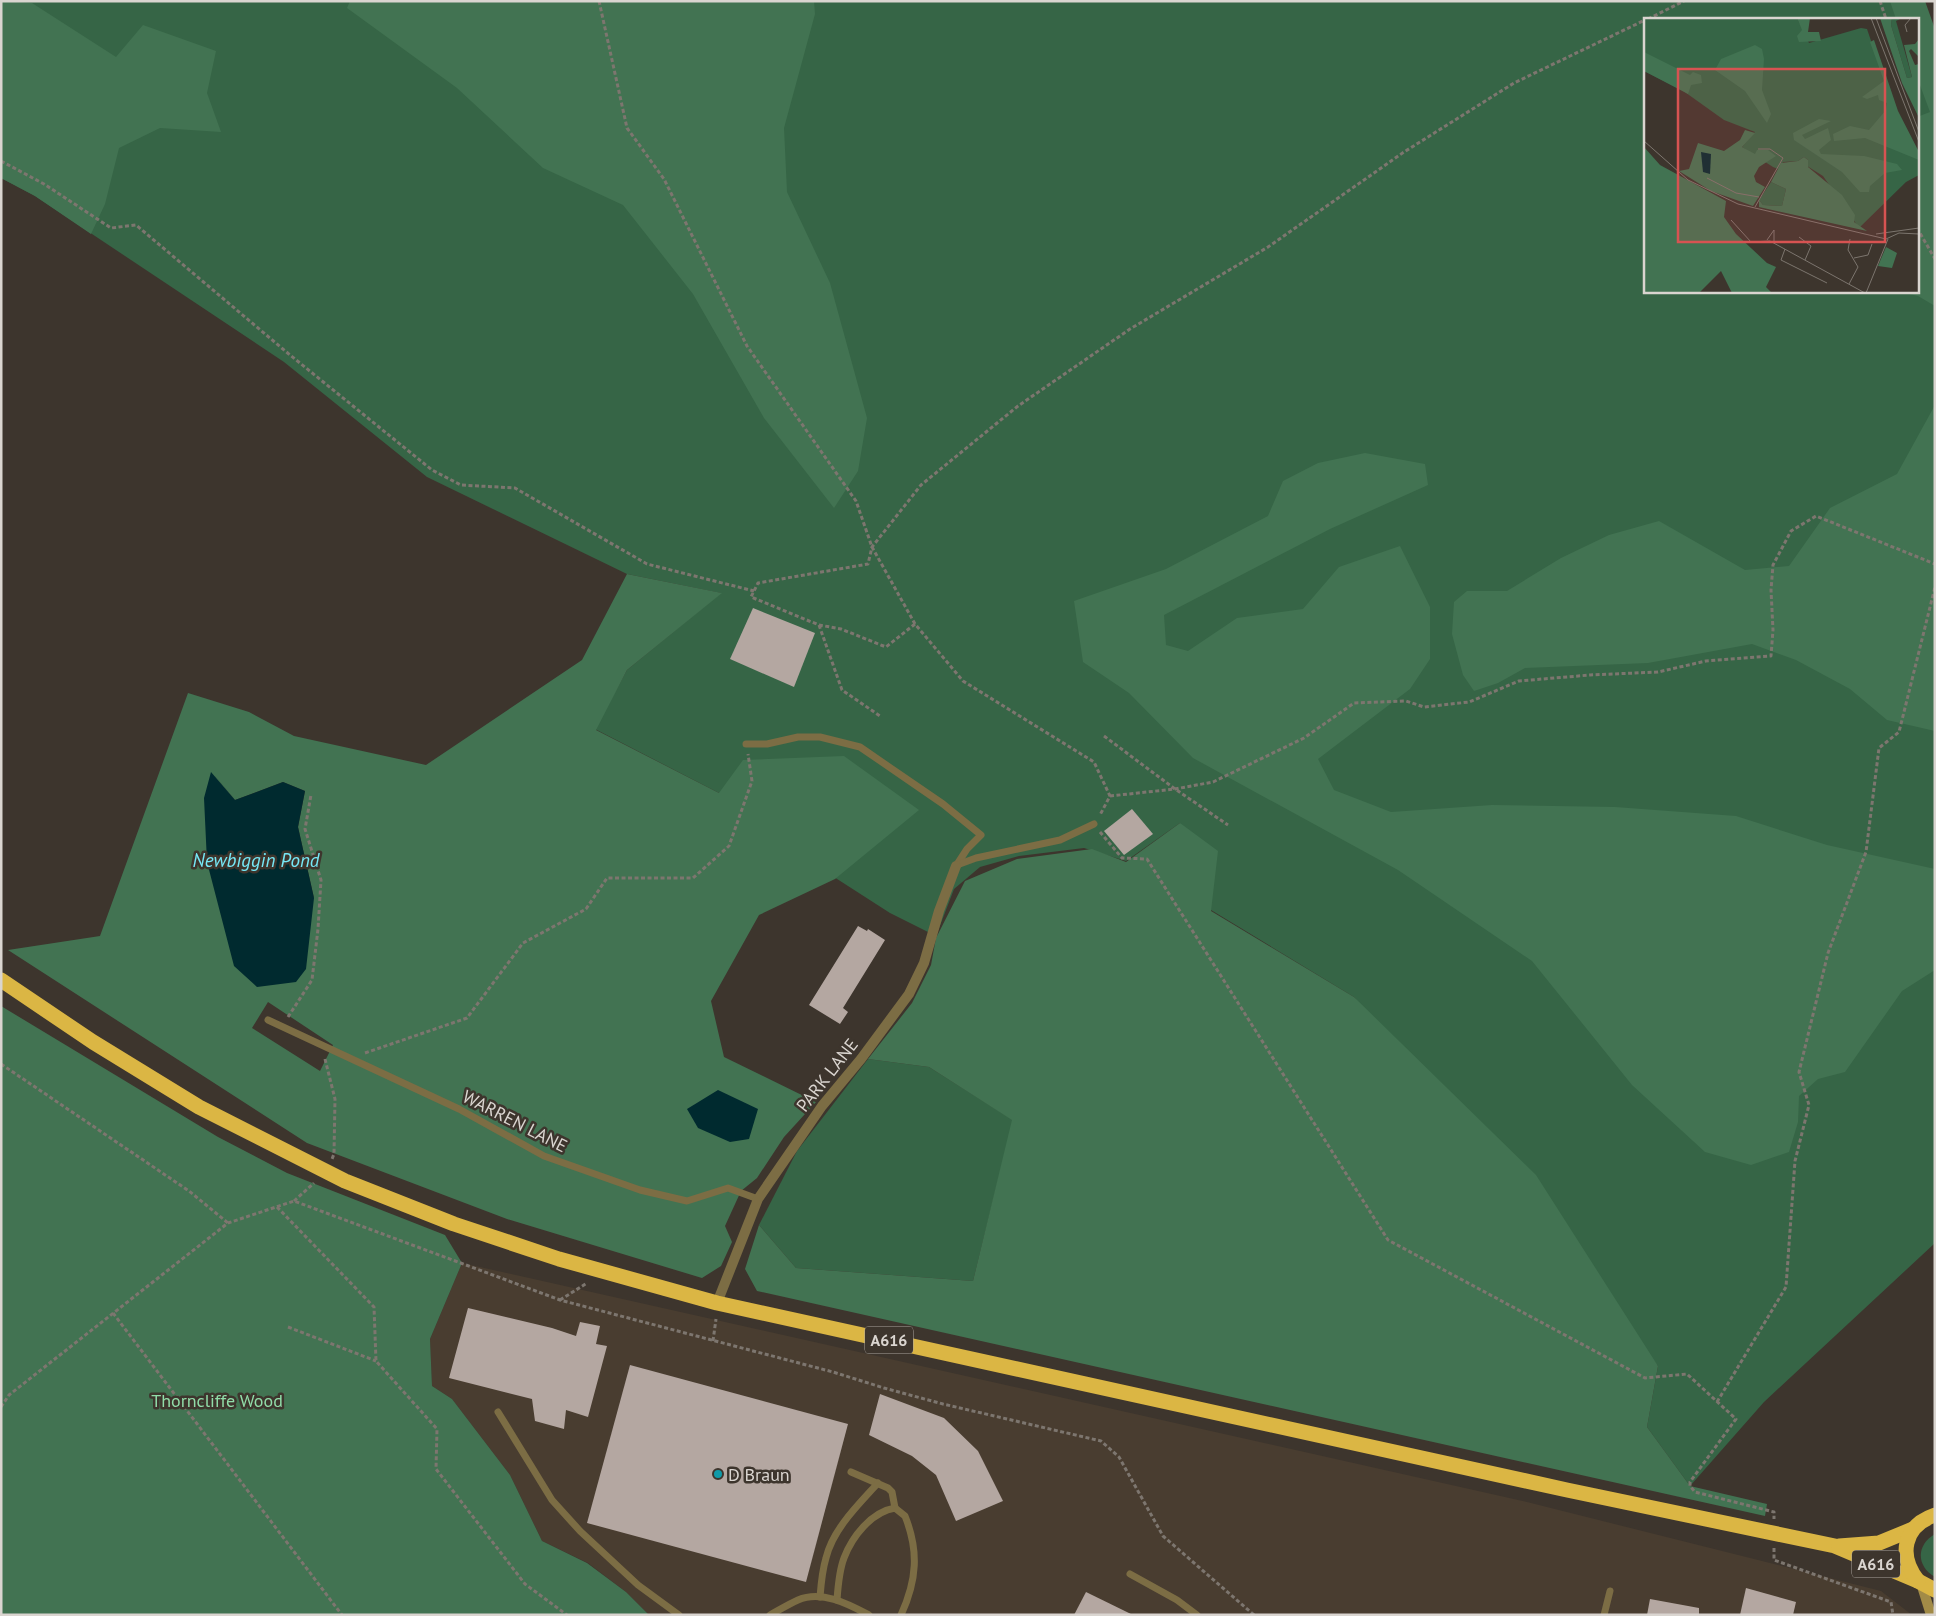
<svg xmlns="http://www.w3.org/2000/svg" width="1936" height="1616" font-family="'PT Sans',sans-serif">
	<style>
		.built { fill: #493d30 }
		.green { fill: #366546 }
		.forest { fill: #427352; fill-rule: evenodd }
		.water { fill: #002a2f }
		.building { fill: #b4a7a1 }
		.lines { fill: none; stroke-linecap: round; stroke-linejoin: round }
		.path { stroke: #7d766f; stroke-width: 3; stroke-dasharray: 4 2.5; stroke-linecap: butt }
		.lane { stroke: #7c6d44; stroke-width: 7 }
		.street { stroke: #7c6d44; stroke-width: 10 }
		.secondary { stroke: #a28b47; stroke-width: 10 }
		.highway { stroke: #dbb644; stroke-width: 15 }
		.culture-dot { fill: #0f9aa8; stroke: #3d352d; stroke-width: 2 }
		.labels { text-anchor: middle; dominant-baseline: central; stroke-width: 5; stroke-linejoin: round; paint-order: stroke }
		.shield { fill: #3d352d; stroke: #aba59f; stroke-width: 1 }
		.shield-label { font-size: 16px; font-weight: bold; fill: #dad5d0 }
		.street-label { font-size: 18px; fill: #dad5d0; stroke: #3d352d }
		.park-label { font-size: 18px; fill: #91dda9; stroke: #3d352d }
		.poi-label { font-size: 18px; fill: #dad5d0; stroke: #3d352d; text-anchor: start }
		.water-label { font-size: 19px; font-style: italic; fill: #76e8f6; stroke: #3d352d }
		.inset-road { fill: none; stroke: #7c756e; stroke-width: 1 }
		.view { fill: #d75352; fill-opacity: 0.15; stroke: #d75352; stroke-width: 2.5 }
		.inset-edge { fill: none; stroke: #dad5d0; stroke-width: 2.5 }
	</style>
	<rect width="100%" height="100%" fill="#3d352d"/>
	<path class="built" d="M 462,1263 L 1527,1502 L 1881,1591 L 1912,1615 L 649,1615 L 626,1592 L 588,1563 L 542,1541 L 510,1475 L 452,1399 L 432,1386 L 430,1339 Z"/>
	<g class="green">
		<path d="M 1,1 L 1902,1 L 1909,19 L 1645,19 L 1645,291 L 1917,291 L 1917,43 L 1935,92 L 1935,1243 L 1764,1402 L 1690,1486 L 1647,1427 L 1658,1366 L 1354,997 L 1211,910 L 1180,823 L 1126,861 L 1084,848 L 1019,856 L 980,867 L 954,889 L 936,936 L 890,913 L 834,877 L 719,793 L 595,729 L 627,670 L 721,593 L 627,574 L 427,477 L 284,362 L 35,196 L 1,178 Z"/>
		<path d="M 868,1059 L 929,1067 L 1013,1120 L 973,1281 L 796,1268 L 759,1225 L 797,1151 Z"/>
		<path d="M 1935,1534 L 1935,1577 C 1916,1566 1916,1545 1935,1534 Z"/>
	</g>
	<g class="forest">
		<path d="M 1,1 L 32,3 L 116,57 L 143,25 L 216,51 L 207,93 L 221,132 L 160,128 L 119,148 L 105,204 L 91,234 L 35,196 L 1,178 Z"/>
		<path d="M 350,1 L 814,1 L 815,14 L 784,128 L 787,192 L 830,283 L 867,418 L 858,471 L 834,508 L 764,418 L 693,294 L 623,205 L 543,168 L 457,88 L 347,8 Z"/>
		<path d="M 1890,1 L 1925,1 L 1935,29 L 1935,306 L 1918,296 L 1897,291 L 1917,291 L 1917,117 L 1930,112 L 1917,77 L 1917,19 L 1896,19 Z"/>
		<path d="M 1935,405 L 1935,731 L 1887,720 L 1850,689 L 1796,660 L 1752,644 L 1648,663 L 1525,668 L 1498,683 L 1474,691 L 1463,675 L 1452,634 L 1454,602 L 1467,591 L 1507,591 L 1561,558 L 1609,535 L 1659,521 L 1745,570 L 1789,566 L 1830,508 L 1897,474 Z"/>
		<path d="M 1365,453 L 1425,464 L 1428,485 L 1330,529 L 1164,615 L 1166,645 L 1188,651 L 1237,618 L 1303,609 L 1339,567 L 1400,546 L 1430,607 L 1430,659 L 1410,689 L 1318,759 L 1334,790 L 1391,812 L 1492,805 L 1615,807 L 1736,816 L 1827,845 L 1935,869 L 1935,970 L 1902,991 L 1845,1072 L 1818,1079 L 1799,1096 L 1798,1122 L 1789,1152 L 1751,1165 L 1705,1152 L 1632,1085 L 1532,961 L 1398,870 L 1193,758 L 1129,693 L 1083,662 L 1074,601 L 1166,569 L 1268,516 L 1283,481 L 1318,463 Z"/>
		<path d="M 627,574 L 722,593 L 627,670 L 596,730 L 719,793 L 743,760 L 844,756 L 919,810 L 835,879 L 759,915 L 711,1001 L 724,1057 L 816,1102 L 784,1137 L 757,1178 L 741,1191 L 725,1226 L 732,1242 L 721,1266 L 702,1278 L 507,1219 L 307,1143 L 8,950 L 100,936 L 188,693 L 249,712 L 294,736 L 426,765 L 582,660 ZM 212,772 L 235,800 L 283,782 L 305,791 L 298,827 L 314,898 ZM 268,1002 L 333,1045 L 320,1071 L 252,1028 Z"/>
		<path d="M 1180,823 L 1218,851 L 1211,911 L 1354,997 L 1536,1175 L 1658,1366 L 1647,1427 L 1690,1486 L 1767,1504 L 1765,1516 L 757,1291 L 745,1269 L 759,1225 L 796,1268 L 973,1281 L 1012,1120 L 929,1067 L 868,1059 L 912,1003 L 931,965 L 936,938 L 965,881 L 1017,859 L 1092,849 L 1126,862 Z"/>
		<path d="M 1,1006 L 218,1137 L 287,1173 L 445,1235 L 462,1263 L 430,1339 L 432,1386 L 452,1399 L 510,1475 L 542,1541 L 587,1563 L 626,1592 L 649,1615 L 1,1615 Z"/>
	</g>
	<g class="water">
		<path d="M 211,772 L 235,800 L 283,782 L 305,791 L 298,827 L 314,898 L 306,969 L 296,982 L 257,987 L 234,966 L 207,862 L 204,798 Z"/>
		<path d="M 718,1090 L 758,1109 L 749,1139 L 730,1142 L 698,1128 L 687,1109 Z"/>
	</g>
	<g class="building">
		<path d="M 753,608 L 815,633 L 794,687 L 730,659 Z"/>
		<path d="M 1132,809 L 1153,834 L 1124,855 L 1104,831 Z"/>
		<path d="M 858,926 L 867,931 L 868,929 L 885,940 L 843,1008 L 848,1012 L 840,1024 L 809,1005 Z"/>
		<path d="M 468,1308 L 552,1328 L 576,1336 L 580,1322 L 600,1326 L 596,1344 L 607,1346 L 588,1417 L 566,1410 L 564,1429 L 535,1421 L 532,1399 L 449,1378 Z"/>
		<path d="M 630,1365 L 848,1424 L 806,1582 L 587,1523 Z"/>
		<path d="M 880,1394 L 944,1418 L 978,1451 L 1003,1501 L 956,1521 L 936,1475 L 912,1456 L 869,1435 Z"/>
		<path d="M 1746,1588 L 1796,1602 L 1793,1615 L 1740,1615 Z"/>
		<path d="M 1086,1592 L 1133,1615 L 1074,1615 Z"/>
		<path d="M 1650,1599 L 1699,1608 L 1699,1615 L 1647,1615 Z"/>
	</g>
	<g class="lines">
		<g class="path">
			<path d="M 599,1 L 627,128 L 664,179 L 747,346 L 856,501 L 872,547 L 915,624 L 963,681 L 1094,762 L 1110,796 L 1100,815"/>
			<path d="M 1880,1 L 1886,19"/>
			<path d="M 1648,19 L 1684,1"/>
			<path d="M 1,161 L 44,184 L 111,228 L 136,225 L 290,355 L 432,470 L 461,485 L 515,488 L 647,564 L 754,591"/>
			<path d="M 1917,228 L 1935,259"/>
			<path d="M 915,624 L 886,647 L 841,629 L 819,625 L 751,597 L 758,583 L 868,564 L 872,547 L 921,485 L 1018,406 L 1130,329 L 1268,247 L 1404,152 L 1514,83 L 1645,20"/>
			<path d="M 819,625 L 842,690 L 880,716"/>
			<path d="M 1104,736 L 1175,789 L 1228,825"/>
			<path d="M 1110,796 L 1175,789 L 1213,782 L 1304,738 L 1354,703 L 1406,701 L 1424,707 L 1469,702 L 1519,681 L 1590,675 L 1658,672 L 1706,661 L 1771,656 L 1773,630 L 1771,590 L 1773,565 L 1791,531 L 1816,516 L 1935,564"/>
			<path d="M 1100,832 L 1122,858 L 1147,859 L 1388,1240 L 1645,1378 L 1687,1374 L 1736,1419 L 1690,1482 L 1690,1486 L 1695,1492 L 1774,1512 L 1774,1519"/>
			<path d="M 288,1017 L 312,980 L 318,929 L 321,880 L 305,829 L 311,795"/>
			<path d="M 365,1053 L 467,1018 L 523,943 L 586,909 L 607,878 L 693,878 L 729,846 L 752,781 L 748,754"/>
			<path d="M 325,1059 L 335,1099 L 334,1154 L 332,1159"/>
			<path d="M 1,1064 L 189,1191 L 228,1223"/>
			<path d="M 294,1201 L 314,1183"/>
			<path d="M 277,1207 L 374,1307 L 376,1361 L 437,1429 L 436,1469 L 525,1584 L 567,1615"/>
			<path d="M 560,1300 L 587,1283"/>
			<path d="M 113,1313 L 342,1615"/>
			<path d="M 288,1327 L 376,1361"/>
			<path d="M 713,1341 L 716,1319"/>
			<path d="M 1717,1402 L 1786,1287 L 1795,1161 L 1809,1105 L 1799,1072 L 1828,953 L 1866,852 L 1879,748 L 1899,732 L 1935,587"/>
			<path d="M 1,1407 L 9,1395 L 228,1223 L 294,1201 L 560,1300 L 833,1372 L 884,1388 L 943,1404 L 1101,1441 L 1119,1457 L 1163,1536 L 1254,1615"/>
			<path d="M 1774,1548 L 1774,1560 L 1891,1602 L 1893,1615"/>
		</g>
		<g class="lane">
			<path d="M 746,744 L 767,744 L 798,737 L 820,737 L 860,747 L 943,804 L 981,835 L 967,849 L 956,866"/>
			<path d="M 957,865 L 976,858 L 1060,840 L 1094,824"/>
			<path d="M 268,1020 L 459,1109 L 544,1156 L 640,1190 L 687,1201 L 728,1188 L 758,1199"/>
			<path d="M 498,1412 L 552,1500 L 580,1531 L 638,1585 L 679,1615"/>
			<path d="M 851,1472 L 888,1488 L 892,1492 L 895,1508"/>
			<path d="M 1130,1574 L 1177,1600 L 1197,1615"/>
			<path d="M 820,1597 C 821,1584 822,1571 826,1558 C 833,1529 858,1505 878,1483"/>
			<path d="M 837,1600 C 838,1586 839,1571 844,1558 C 852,1537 871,1512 895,1508 L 905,1516 C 919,1551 917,1580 901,1615"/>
			<path d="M 770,1615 C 779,1610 789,1604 798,1600 C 822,1590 848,1604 869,1615"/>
			<path d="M 1604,1615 L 1610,1591"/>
		</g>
		<path class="street" d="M 717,1303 L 758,1199 L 822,1106 L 861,1059 L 909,994 L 924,963 L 939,911 L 956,866"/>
		<path class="secondary" d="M 1921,1583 L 1931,1615"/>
		<g class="highway">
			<path d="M 1,980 L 93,1042 L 199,1107 L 345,1181 L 454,1224 L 559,1259 L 717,1303 L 1567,1490 L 1835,1546 L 1918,1581 L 1935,1590"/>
			<path d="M 1839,1546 L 1879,1543 L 1913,1529"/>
			<path d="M 1918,1581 C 1898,1556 1903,1526 1935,1515"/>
		</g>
	</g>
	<circle class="culture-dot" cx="718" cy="1474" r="5"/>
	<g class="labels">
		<g class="shield">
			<rect x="865" y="1326.5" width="48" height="27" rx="4"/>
			<rect x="1852" y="1550.5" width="48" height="27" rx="4"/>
		</g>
		<g class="shield-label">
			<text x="889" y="1340">A616</text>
			<text x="1876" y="1564">A616</text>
		</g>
		<g class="street-label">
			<text transform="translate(827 1075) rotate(-52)">PARK LANE</text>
			<text transform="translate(515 1121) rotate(27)">WARREN LANE</text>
		</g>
		<g class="park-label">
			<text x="217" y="1400">Thorncliffe Wood</text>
		</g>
		<g class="poi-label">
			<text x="728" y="1474">D Braun</text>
		</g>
		<g class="water-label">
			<text x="256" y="860">Newbiggin Pond</text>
		</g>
	</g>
	<g transform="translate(1644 18)">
		<rect width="275" height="275" fill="#3d352d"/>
		<path d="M 0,0 L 153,0 L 165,25 L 217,10 L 223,11 L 260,120 L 275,137 L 275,157 L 262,164 L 215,210 L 179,158 L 163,148 L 164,142 L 160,139 L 154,143 L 139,144 L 134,151 L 129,149 L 98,129 L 111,114 L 80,102 L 38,72 L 0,53 ZM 248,0 L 258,0 L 252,3 L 268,59 L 263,60 L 247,7 ZM 127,164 L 142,171 L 138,188 L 119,187 L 115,182 Z" fill="#366546"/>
		<path d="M 166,0 L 164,14 L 175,14 L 177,23 L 155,24 L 153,18 L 158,12 L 153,0 ZM 236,0 L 248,0 L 247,7 L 263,60 L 268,59 L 260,27 L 271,26 L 275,21 L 275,39 L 267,31 L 265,33 L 271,47 L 275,46 L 275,100 L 258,65 ZM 230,22 L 254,93 L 275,134 L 275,142 L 221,120 L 190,123 L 189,116 L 206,108 L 225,112 L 242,92 L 243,85 L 235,82 L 234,77 L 223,81 L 218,79 L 240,63 L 226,24 ZM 111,27 L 118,31 L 120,41 L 118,72 L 127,96 L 123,105 L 101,73 L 71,52 L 77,41 ZM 0,34 L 46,57 L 49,54 L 57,57 L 58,65 L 47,67 L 44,76 L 0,53 ZM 175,101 L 187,103 L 158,117 L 161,121 L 184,110 L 187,122 L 175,132 L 177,136 L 220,138 L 253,146 L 258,152 L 241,155 L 226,168 L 225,174 L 216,174 L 198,154 L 150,122 L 149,115 ZM 101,112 L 111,115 L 98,129 L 111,136 L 113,132 L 124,132 L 132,138 L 115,149 L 110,158 L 112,164 L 121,169 L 109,188 L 67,173 L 35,153 L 45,151 L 54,125 L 80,133 L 96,122 ZM 0,129 L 16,147 L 82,183 L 80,199 L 92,216 L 123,245 L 132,249 L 122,269 L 128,275 L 88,275 L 77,253 L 55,275 L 0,275 ZM 160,139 L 164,142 L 164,149 L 198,177 L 211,197 L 210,204 L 223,213 L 115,189 L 115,182 L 119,187 L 138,188 L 142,171 L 127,164 L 137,145 L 154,143 ZM 242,229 L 253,235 L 248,250 L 234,248 Z" fill="#427352"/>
		<path d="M 57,134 L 67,136 L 66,156 L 59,154 Z" fill="#002a2f"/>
		<path class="inset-road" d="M 227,0 L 275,124M 232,0 L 275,114M 263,14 L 261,7 L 267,0M 0,123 L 44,162 L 94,186 L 242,221 L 255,215 L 275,216M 63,160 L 92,175 L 115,179M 111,189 L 139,140 L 126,131 L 114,131M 87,202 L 107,224 L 126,223 L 221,275M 232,216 L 275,210M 155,219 L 167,228 L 161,242M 123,222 L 130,212 L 130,225M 141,231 L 137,242 L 183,265M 210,240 L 224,237 L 228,226M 205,266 L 214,249 L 204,232 L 206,221M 222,275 L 244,221"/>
		<path class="view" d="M 34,51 L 241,51 L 241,224 L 34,224 Z"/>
		<rect width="275" height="275" class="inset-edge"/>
	</g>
	<rect width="1936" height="1616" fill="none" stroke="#dad5d0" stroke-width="5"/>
</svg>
